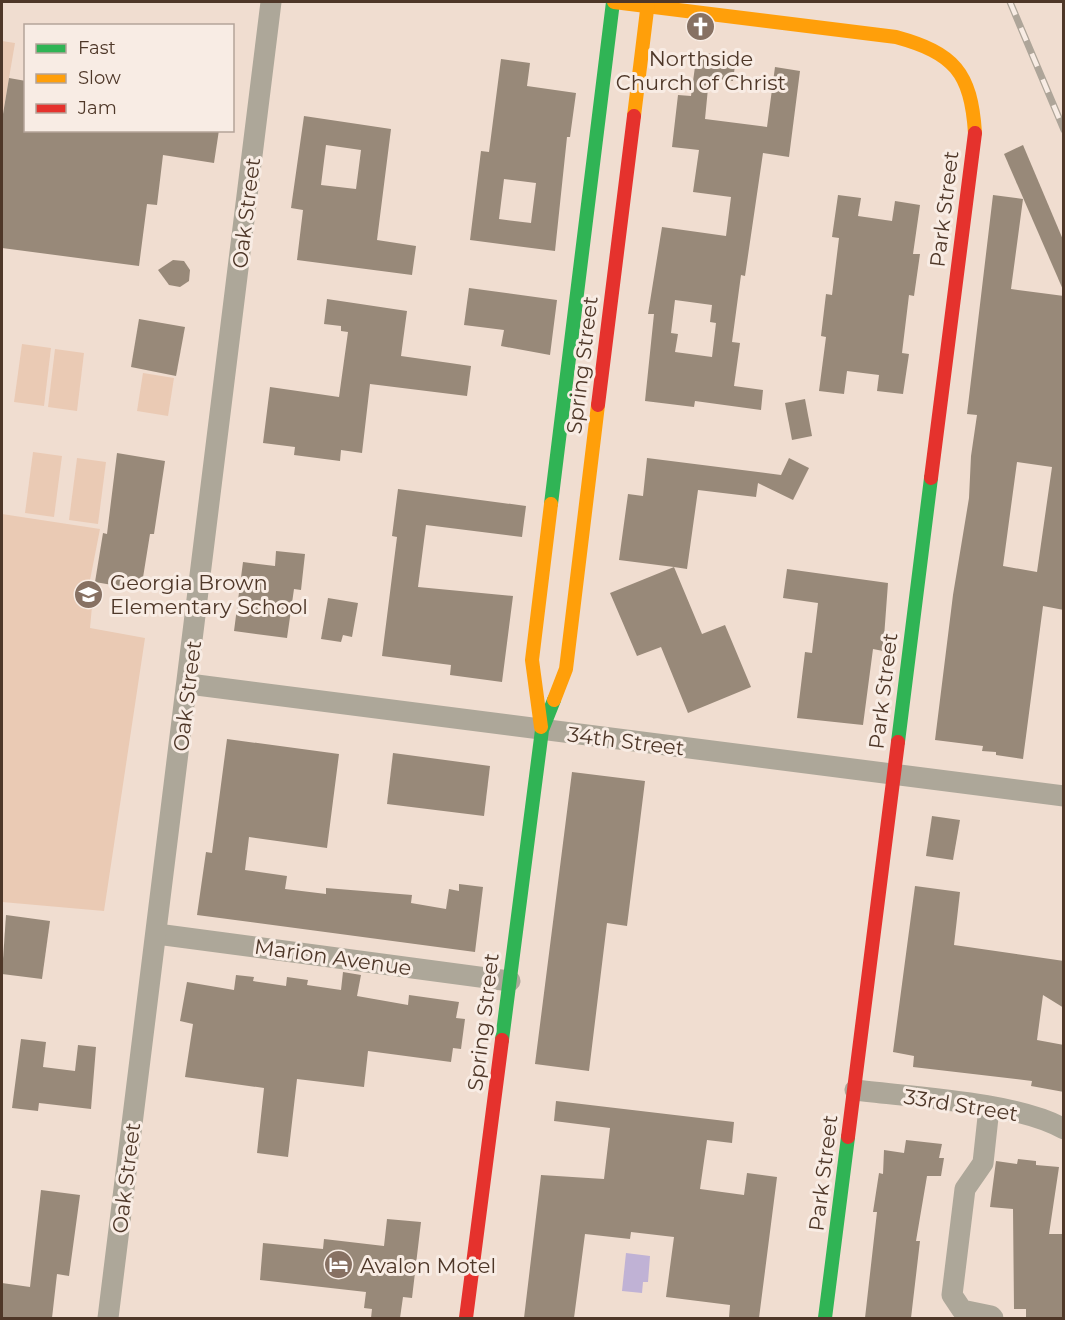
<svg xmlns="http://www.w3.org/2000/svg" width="1065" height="1320" font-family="Montserrat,sans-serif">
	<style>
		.green { fill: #eacab4 }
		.water { fill: #c0b2d5 }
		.building { fill: #988979; fill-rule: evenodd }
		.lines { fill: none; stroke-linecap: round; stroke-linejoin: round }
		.street { stroke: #ada799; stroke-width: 21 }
		.fast { stroke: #30b455; stroke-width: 14 }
		.slow { stroke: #ff9f0a; stroke-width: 14 }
		.jam { stroke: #e5322d; stroke-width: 14 }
		.rail-casing { stroke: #aea599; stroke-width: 7 }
		.rail { stroke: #f8ece4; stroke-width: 4.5; stroke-dasharray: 14; stroke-linecap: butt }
		.labels { text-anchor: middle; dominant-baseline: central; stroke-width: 6; stroke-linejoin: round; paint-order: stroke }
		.poi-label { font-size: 21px; fill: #4e3728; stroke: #f8ece4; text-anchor: start }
		.street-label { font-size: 21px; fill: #4e3728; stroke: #f8ece4 }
	</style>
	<rect width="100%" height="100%" fill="#f0ddd0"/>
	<g class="green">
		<path d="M 2,41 L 15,43 L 3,113 L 2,112 Z"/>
		<path d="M 22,344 L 51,348 L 44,406 L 14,402 Z"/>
		<path d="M 55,349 L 84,353 L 77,411 L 48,407 Z"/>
		<path d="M 143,373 L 174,378 L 168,416 L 137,411 Z"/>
		<path d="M 33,452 L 62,456 L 54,517 L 25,513 Z"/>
		<path d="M 77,458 L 106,462 L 98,524 L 69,520 Z"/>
		<path d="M 2,514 L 100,529 L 90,580 L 94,585 L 90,628 L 145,638 L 104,911 L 2,902 Z"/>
	</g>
	<path class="water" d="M 626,1253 L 650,1256 L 648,1282 L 643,1282 L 642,1293 L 622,1291 Z"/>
	<g class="building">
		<path d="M 697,52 L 712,54 L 712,62 L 735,65 L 733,81 L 709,78 L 705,119 L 767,127 L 775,67 L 800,71 L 789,157 L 763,153 L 745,276 L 741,275 L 732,342 L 740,343 L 734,386 L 763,390 L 761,410 L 695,401 L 694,407 L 645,401 L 654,314 L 648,314 L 662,227 L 726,236 L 731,197 L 693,192 L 699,150 L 672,147 L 678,95 L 691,96 ZM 675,300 L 712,305 L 710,322 L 716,323 L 712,357 L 675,352 L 678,334 L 671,333 Z"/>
		<path d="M 501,59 L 530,63 L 527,86 L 576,93 L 570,137 L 567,137 L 555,251 L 470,240 L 481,151 L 489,152 ZM 504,179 L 536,183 L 531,223 L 499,219 Z"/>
		<path d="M 9,78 L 26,81 L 26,130 L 219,130 L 214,163 L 163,155 L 157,205 L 147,204 L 139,266 L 2,248 L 2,120 Z"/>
		<path d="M 304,116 L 391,129 L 377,240 L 416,246 L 412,275 L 297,260 L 303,210 L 291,208 ZM 326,145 L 361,150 L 356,189 L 321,185 Z"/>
		<path d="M 1023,145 L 1064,242 L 1064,292 L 1004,154 Z"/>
		<path d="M 838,195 L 861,198 L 858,216 L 892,221 L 895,201 L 920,205 L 913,254 L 920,254 L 914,296 L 909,295 L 902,353 L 909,354 L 903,394 L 877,391 L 879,375 L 847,371 L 844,394 L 819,391 L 826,337 L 821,336 L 826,294 L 832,295 L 839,238 L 832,237 Z"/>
		<path d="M 993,195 L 1023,199 L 1011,289 L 1064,296 L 1064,610 L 1043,606 L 1023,759 L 996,755 L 996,752 L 982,751 L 983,746 L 935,740 L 953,595 L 969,498 L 971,456 L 977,415 L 967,414 ZM 1017,462 L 1052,467 L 1037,572 L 1003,566 Z"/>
		<path d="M 173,260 L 184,261 L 190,270 L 189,281 L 180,287 L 169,285 L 158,270 Z"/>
		<path d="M 469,288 L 557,300 L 550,355 L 501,346 L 504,330 L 464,325 Z"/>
		<path d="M 327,299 L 407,311 L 401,356 L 471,366 L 467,396 L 370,384 L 362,453 L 341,450 L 340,461 L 294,455 L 295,447 L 263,443 L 270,387 L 339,397 L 348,332 L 341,331 L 341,326 L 324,324 Z"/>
		<path d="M 139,319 L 185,327 L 176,376 L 131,367 Z"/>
		<path d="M 805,399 L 812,436 L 792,440 L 785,403 Z"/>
		<path d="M 117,453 L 165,461 L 154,534 L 150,534 L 141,590 L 95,582 L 103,533 L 107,534 Z"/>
		<path d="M 647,458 L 781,475 L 789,458 L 809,468 L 793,500 L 758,483 L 756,497 L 698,490 L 687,569 L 674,567 L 702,634 L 725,625 L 751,687 L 688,713 L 661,647 L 637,656 L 610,593 L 674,567 L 619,560 L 628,494 L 643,496 Z"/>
		<path d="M 398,489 L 526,506 L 522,537 L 426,525 L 418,587 L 513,596 L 502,682 L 450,675 L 451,665 L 382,656 L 397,537 L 392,536 Z"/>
		<path d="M 276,551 L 305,554 L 301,590 L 294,589 L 287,638 L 234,631 L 243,562 L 275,566 Z"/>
		<path d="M 787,569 L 888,583 L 883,651 L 873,649 L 863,725 L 797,718 L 805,652 L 812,653 L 818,603 L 783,598 Z"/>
		<path d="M 328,598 L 358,603 L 352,637 L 343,635 L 341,642 L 321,639 Z"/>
		<path d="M 227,739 L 339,754 L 327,848 L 249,837 L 245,870 L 287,876 L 285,889 L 326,894 L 326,888 L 412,895 L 411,903 L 446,909 L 449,889 L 459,891 L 459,884 L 483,887 L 475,952 L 197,915 L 206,852 L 212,853 Z"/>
		<path d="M 393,753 L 490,766 L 484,816 L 387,804 Z"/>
		<path d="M 572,772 L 645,781 L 627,926 L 607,923 L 589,1071 L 535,1064 Z"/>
		<path d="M 932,816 L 960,820 L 953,860 L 926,856 Z"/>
		<path d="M 915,886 L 960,892 L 954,945 L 1064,961 L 1064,1008 L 1043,995 L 1037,1040 L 1064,1045 L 1064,1092 L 1031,1086 L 1032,1081 L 913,1067 L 914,1056 L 893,1052 Z"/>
		<path d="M 6,915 L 50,921 L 42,979 L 2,974 Z"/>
		<path d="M 343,972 L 361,975 L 357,996 L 408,1005 L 409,995 L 459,1002 L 456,1018 L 465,1019 L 461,1049 L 453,1048 L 451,1062 L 368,1051 L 364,1087 L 297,1079 L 288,1157 L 257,1153 L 264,1088 L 185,1077 L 193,1024 L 180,1021 L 187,982 L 234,990 L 236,975 L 254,977 L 253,981 L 286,986 L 287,977 L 308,980 L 307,985 L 341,990 Z"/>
		<path d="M 21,1039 L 46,1042 L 43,1067 L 75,1071 L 78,1045 L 96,1047 L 91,1109 L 39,1103 L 38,1111 L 12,1108 Z"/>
		<path d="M 556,1101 L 734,1122 L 732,1143 L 707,1140 L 700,1189 L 744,1195 L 747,1173 L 777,1177 L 759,1318 L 729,1318 L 730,1305 L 666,1297 L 674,1237 L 631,1232 L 630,1239 L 585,1234 L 574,1318 L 524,1318 L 541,1175 L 604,1179 L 610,1128 L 554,1121 Z"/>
		<path d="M 906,1140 L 942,1144 L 939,1158 L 944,1158 L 941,1176 L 927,1176 L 916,1241 L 920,1241 L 911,1318 L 865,1318 L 877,1212 L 873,1212 L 879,1173 L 883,1174 L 884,1150 L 904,1153 Z"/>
		<path d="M 1018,1159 L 1036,1161 L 1036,1165 L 1059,1167 L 1049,1234 L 1064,1234 L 1064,1318 L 1026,1318 L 1026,1309 L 1014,1309 L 1013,1209 L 990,1207 L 996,1161 L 1017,1164 Z"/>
		<path d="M 41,1190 L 80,1195 L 69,1276 L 57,1274 L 52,1318 L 2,1318 L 2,1283 L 30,1287 Z"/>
		<path d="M 387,1219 L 421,1222 L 412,1298 L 403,1297 L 400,1318 L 371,1318 L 372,1309 L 364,1308 L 366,1292 L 260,1280 L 263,1243 L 323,1249 L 324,1239 L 384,1246 Z"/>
	</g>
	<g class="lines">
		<g class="street">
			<path d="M 189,684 L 1064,796"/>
			<path d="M 157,934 L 510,981"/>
			<path d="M 855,1090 C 911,1097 1018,1102 1064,1129"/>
			<path d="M 989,1108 L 983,1163 L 965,1189 L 952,1295 L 962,1310 L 991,1316 L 993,1318"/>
			<path d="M 108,1318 L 271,2"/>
		</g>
		<g class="fast">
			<path d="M 551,504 L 613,2"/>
			<path d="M 898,742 L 931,478"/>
			<path d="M 502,1040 L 542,730 L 554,700"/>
			<path d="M 825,1318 L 848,1137"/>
		</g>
		<g class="slow">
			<path d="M 614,2 L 896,37 C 954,53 971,72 975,133"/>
			<path d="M 634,116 L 648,2"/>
			<path d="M 554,700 L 566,669 L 598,405"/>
			<path d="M 541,727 L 532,660 L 551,504"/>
		</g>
		<g class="jam">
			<path d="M 598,405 L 634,116"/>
			<path d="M 931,478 L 975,133"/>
			<path d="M 848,1137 L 898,742"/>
			<path d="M 466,1318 L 502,1040"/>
		</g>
		<defs>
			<path id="rail" d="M 1010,2 L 1064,130"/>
		</defs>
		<use href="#rail" class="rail-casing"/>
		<use href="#rail" class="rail"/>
	</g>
	<defs>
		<symbol id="church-disc" viewBox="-11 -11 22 22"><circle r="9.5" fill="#877163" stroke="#f8ece4"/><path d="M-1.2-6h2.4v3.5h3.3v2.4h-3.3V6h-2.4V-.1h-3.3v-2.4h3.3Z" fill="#fff"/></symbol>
		<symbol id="school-disc" viewBox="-11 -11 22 22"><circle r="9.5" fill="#877163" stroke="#f8ece4"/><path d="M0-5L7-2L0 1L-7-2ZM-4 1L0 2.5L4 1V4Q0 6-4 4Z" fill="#fff"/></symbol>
		<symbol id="hotel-disc" viewBox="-11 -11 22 22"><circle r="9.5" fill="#877163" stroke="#f8ece4"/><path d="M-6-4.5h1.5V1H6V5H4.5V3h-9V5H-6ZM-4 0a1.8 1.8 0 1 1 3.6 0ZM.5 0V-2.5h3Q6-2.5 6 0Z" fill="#fff"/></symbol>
	</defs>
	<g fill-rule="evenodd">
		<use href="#church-disc" x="684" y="10" width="33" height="33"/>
		<use href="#school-disc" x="72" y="578" width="33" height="33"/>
		<use href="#hotel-disc" x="322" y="1248" width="33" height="33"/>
	</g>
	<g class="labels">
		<g class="poi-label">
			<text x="701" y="58" text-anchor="middle">Northside<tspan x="701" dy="24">Church of Christ</tspan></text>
			<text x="110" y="582">Georgia Brown<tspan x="110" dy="24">Elementary School</tspan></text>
			<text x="360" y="1265">Avalon Motel</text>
		</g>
		<g class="street-label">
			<text transform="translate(944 209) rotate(-83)">Park Street</text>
			<text transform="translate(246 213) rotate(-83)">Oak Street</text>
			<text transform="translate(582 365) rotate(-83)">Spring Street</text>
			<text transform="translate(883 691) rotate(-83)">Park Street</text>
			<text transform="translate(187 696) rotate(-83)">Oak Street</text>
			<text transform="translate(626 741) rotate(7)">34th Street</text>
			<text transform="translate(333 957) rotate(8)">Marion Avenue</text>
			<text transform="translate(483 1022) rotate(-83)">Spring Street</text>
			<text transform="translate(961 1105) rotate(9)">33rd Street</text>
			<text transform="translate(823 1173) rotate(-83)">Park Street</text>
			<text transform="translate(126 1178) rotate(-83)">Oak Street</text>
		</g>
	</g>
	<rect width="1065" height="1320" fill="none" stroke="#4e3728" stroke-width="6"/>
	<rect x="24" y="24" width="210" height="108" fill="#f8ece4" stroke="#b4a499" stroke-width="1.5"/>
	<rect x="36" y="44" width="30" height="9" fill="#30b455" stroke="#b4a499" stroke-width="1.5"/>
	<text x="78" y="54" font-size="18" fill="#4e3728">Fast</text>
	<rect x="36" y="74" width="30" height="9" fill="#ff9f0a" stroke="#b4a499" stroke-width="1.5"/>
	<text x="78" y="84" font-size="18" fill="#4e3728">Slow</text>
	<rect x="36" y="104" width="30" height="9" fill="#e5322d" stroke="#b4a499" stroke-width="1.5"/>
	<text x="78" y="114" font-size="18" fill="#4e3728">Jam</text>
</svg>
